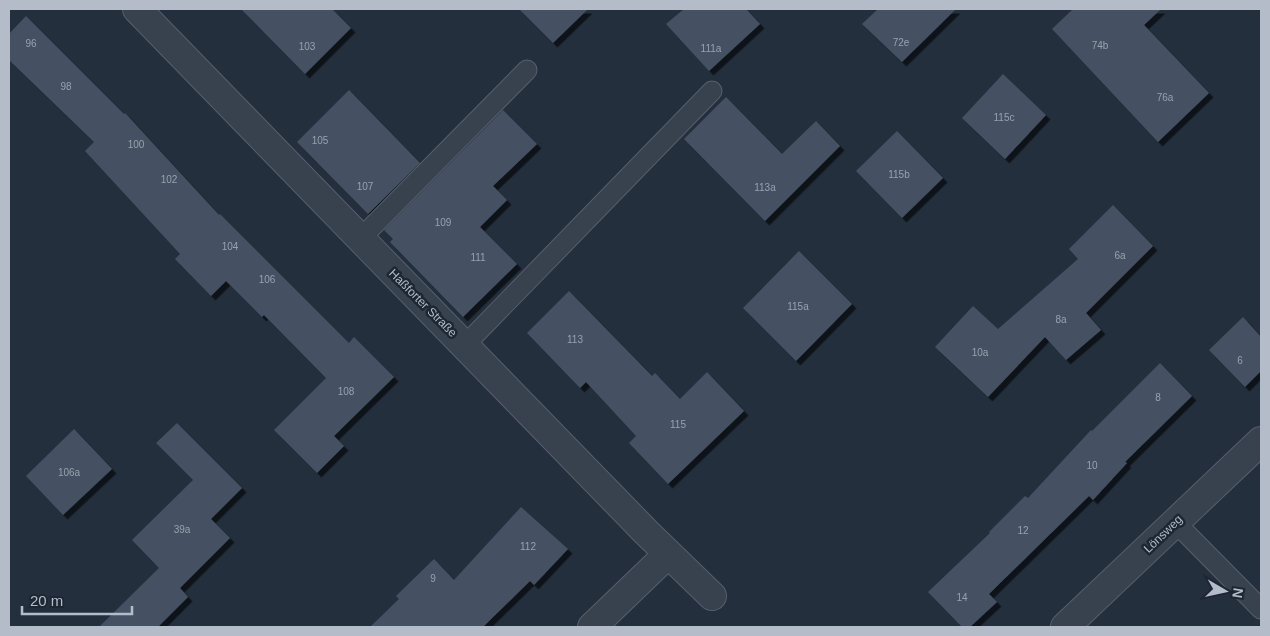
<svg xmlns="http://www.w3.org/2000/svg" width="1270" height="636" font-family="Helvetica,sans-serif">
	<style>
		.building { fill: #455162; filter: url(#shadow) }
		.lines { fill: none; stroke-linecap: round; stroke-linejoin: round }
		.lane-casing { stroke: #565f6c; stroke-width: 21 }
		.street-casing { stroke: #565f6c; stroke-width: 30 }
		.lane { stroke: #38414e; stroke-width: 19 }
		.street { stroke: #38414e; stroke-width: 28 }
		.labels { text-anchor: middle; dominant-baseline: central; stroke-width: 5; stroke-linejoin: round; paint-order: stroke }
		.number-label { font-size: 10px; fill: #98a1af }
		.street-label { font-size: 12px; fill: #b4bcc9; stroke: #1d2633 }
	</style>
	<defs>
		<filter id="shadow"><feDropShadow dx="4.5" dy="4.5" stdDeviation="0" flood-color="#0009"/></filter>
	</defs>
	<rect width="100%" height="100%" fill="#242f3e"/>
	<g class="building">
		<path d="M 241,9 L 332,9 L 351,28 L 305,74 Z"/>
		<path d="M 519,9 L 588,9 L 553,43 Z"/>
		<path d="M 684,9 L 746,9 L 760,24 L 709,71 L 666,24 Z"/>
		<path d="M 878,9 L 956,9 L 902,62 L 862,24 Z"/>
		<path d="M 1073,9 L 1161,9 L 1144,25 L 1209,93 L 1158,142 L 1052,29 Z"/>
		<path d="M 26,16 L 124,114 L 125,113 L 219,215 L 220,214 L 349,343 L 354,337 L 394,377 L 334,436 L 344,446 L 317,473 L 274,430 L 326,378 L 264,315 L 262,317 L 226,281 L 211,296 L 175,259 L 180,254 L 85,151 L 94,142 L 9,60 L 9,34 Z"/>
		<path d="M 1003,74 L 1046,115 L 1005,159 L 962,118 Z"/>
		<path d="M 349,90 L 420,163 L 368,214 L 297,142 Z"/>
		<path d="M 726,97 L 782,154 L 816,121 L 840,146 L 765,221 L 684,139 Z"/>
		<path d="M 503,110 L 537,144 L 493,186 L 507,200 L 480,227 L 517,264 L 463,317 L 390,242 L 393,239 L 384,230 Z"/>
		<path d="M 897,131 L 943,178 L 902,218 L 856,171 Z"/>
		<path d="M 1113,205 L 1153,246 L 1086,313 L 1101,330 L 1066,360 L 1045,337 L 988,397 L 935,347 L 973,306 L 998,329 L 1078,259 L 1069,249 Z"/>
		<path d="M 799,251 L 852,304 L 796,361 L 743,308 Z"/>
		<path d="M 569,291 L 652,376 L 655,373 L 680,399 L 707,372 L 744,411 L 668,484 L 629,443 L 636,436 L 586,382 L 580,388 L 527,333 Z"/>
		<path d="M 1243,317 L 1261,337 L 1261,371 L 1245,387 L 1209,350 Z"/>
		<path d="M 1160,363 L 1192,396 L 1125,462 L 1127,463 L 1093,500 L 1089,496 L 989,594 L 997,602 L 970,627 L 962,627 L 928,592 L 990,533 L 989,532 L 1025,496 L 1028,498 L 1091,430 L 1092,431 Z"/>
		<path d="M 177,423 L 242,488 L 211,519 L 230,538 L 180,588 L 188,597 L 158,627 L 99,627 L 159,568 L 132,540 L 193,480 L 156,443 Z"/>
		<path d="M 74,429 L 112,469 L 63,515 L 26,476 Z"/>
		<path d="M 521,507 L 568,549 L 534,585 L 530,581 L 483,627 L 370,627 L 399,599 L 396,596 L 434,559 L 454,580 Z"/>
	</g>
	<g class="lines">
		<defs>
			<g id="lane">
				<path d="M 360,239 L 527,70"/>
				<path d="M 465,345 L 712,91"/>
				<path d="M 1175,522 L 1261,609"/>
			</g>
			<g id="street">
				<path d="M 137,9 L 646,532 L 712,596"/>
				<path d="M 592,627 L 668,554"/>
				<path d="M 1065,627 L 1261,441"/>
			</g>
		</defs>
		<use href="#lane" class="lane-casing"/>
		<use href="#street" class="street-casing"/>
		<use href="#lane" class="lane"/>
		<use href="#street" class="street"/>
	</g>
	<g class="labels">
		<g class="number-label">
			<text x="901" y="42">72e</text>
			<text x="31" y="43">96</text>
			<text x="1100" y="45">74b</text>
			<text x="307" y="46">103</text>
			<text x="711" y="48">111a</text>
			<text x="66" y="86">98</text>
			<text x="1165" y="97">76a</text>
			<text x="1004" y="117">115c</text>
			<text x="320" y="140">105</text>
			<text x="136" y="144">100</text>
			<text x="899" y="174">115b</text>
			<text x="169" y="179">102</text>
			<text x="365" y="186">107</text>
			<text x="765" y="187">113a</text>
			<text x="443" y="222">109</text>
			<text x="230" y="246">104</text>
			<text x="1120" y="255">6a</text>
			<text x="478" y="257">111</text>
			<text x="267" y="279">106</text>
			<text x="798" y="306">115a</text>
			<text x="1061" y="319">8a</text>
			<text x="575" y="339">113</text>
			<text x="980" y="352">10a</text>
			<text x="1240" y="360">6</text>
			<text x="346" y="391">108</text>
			<text x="1158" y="397">8</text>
			<text x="678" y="424">115</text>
			<text x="1092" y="465">10</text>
			<text x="69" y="472">106a</text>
			<text x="182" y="529">39a</text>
			<text x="1023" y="530">12</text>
			<text x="528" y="546">112</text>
			<text x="433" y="578">9</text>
			<text x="962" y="597">14</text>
		</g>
		<g class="street-label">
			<text transform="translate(423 303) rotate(45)">Haßforter Straße</text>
			<text transform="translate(1163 534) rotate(-44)">Lönsweg</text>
		</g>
	</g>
	<rect width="1270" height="636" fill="none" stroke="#b4bcc9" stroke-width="20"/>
	<g transform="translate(1225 591) rotate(99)" stroke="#1d2633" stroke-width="4" paint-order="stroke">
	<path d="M0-4L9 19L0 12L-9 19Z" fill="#b4bcc9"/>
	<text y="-8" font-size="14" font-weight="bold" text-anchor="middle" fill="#b4bcc9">N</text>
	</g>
	<path d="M22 606v8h110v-8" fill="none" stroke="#b4bcc9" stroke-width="2.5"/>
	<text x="30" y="606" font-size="15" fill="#b4bcc9" stroke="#1d2633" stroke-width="4" paint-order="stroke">20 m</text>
</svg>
